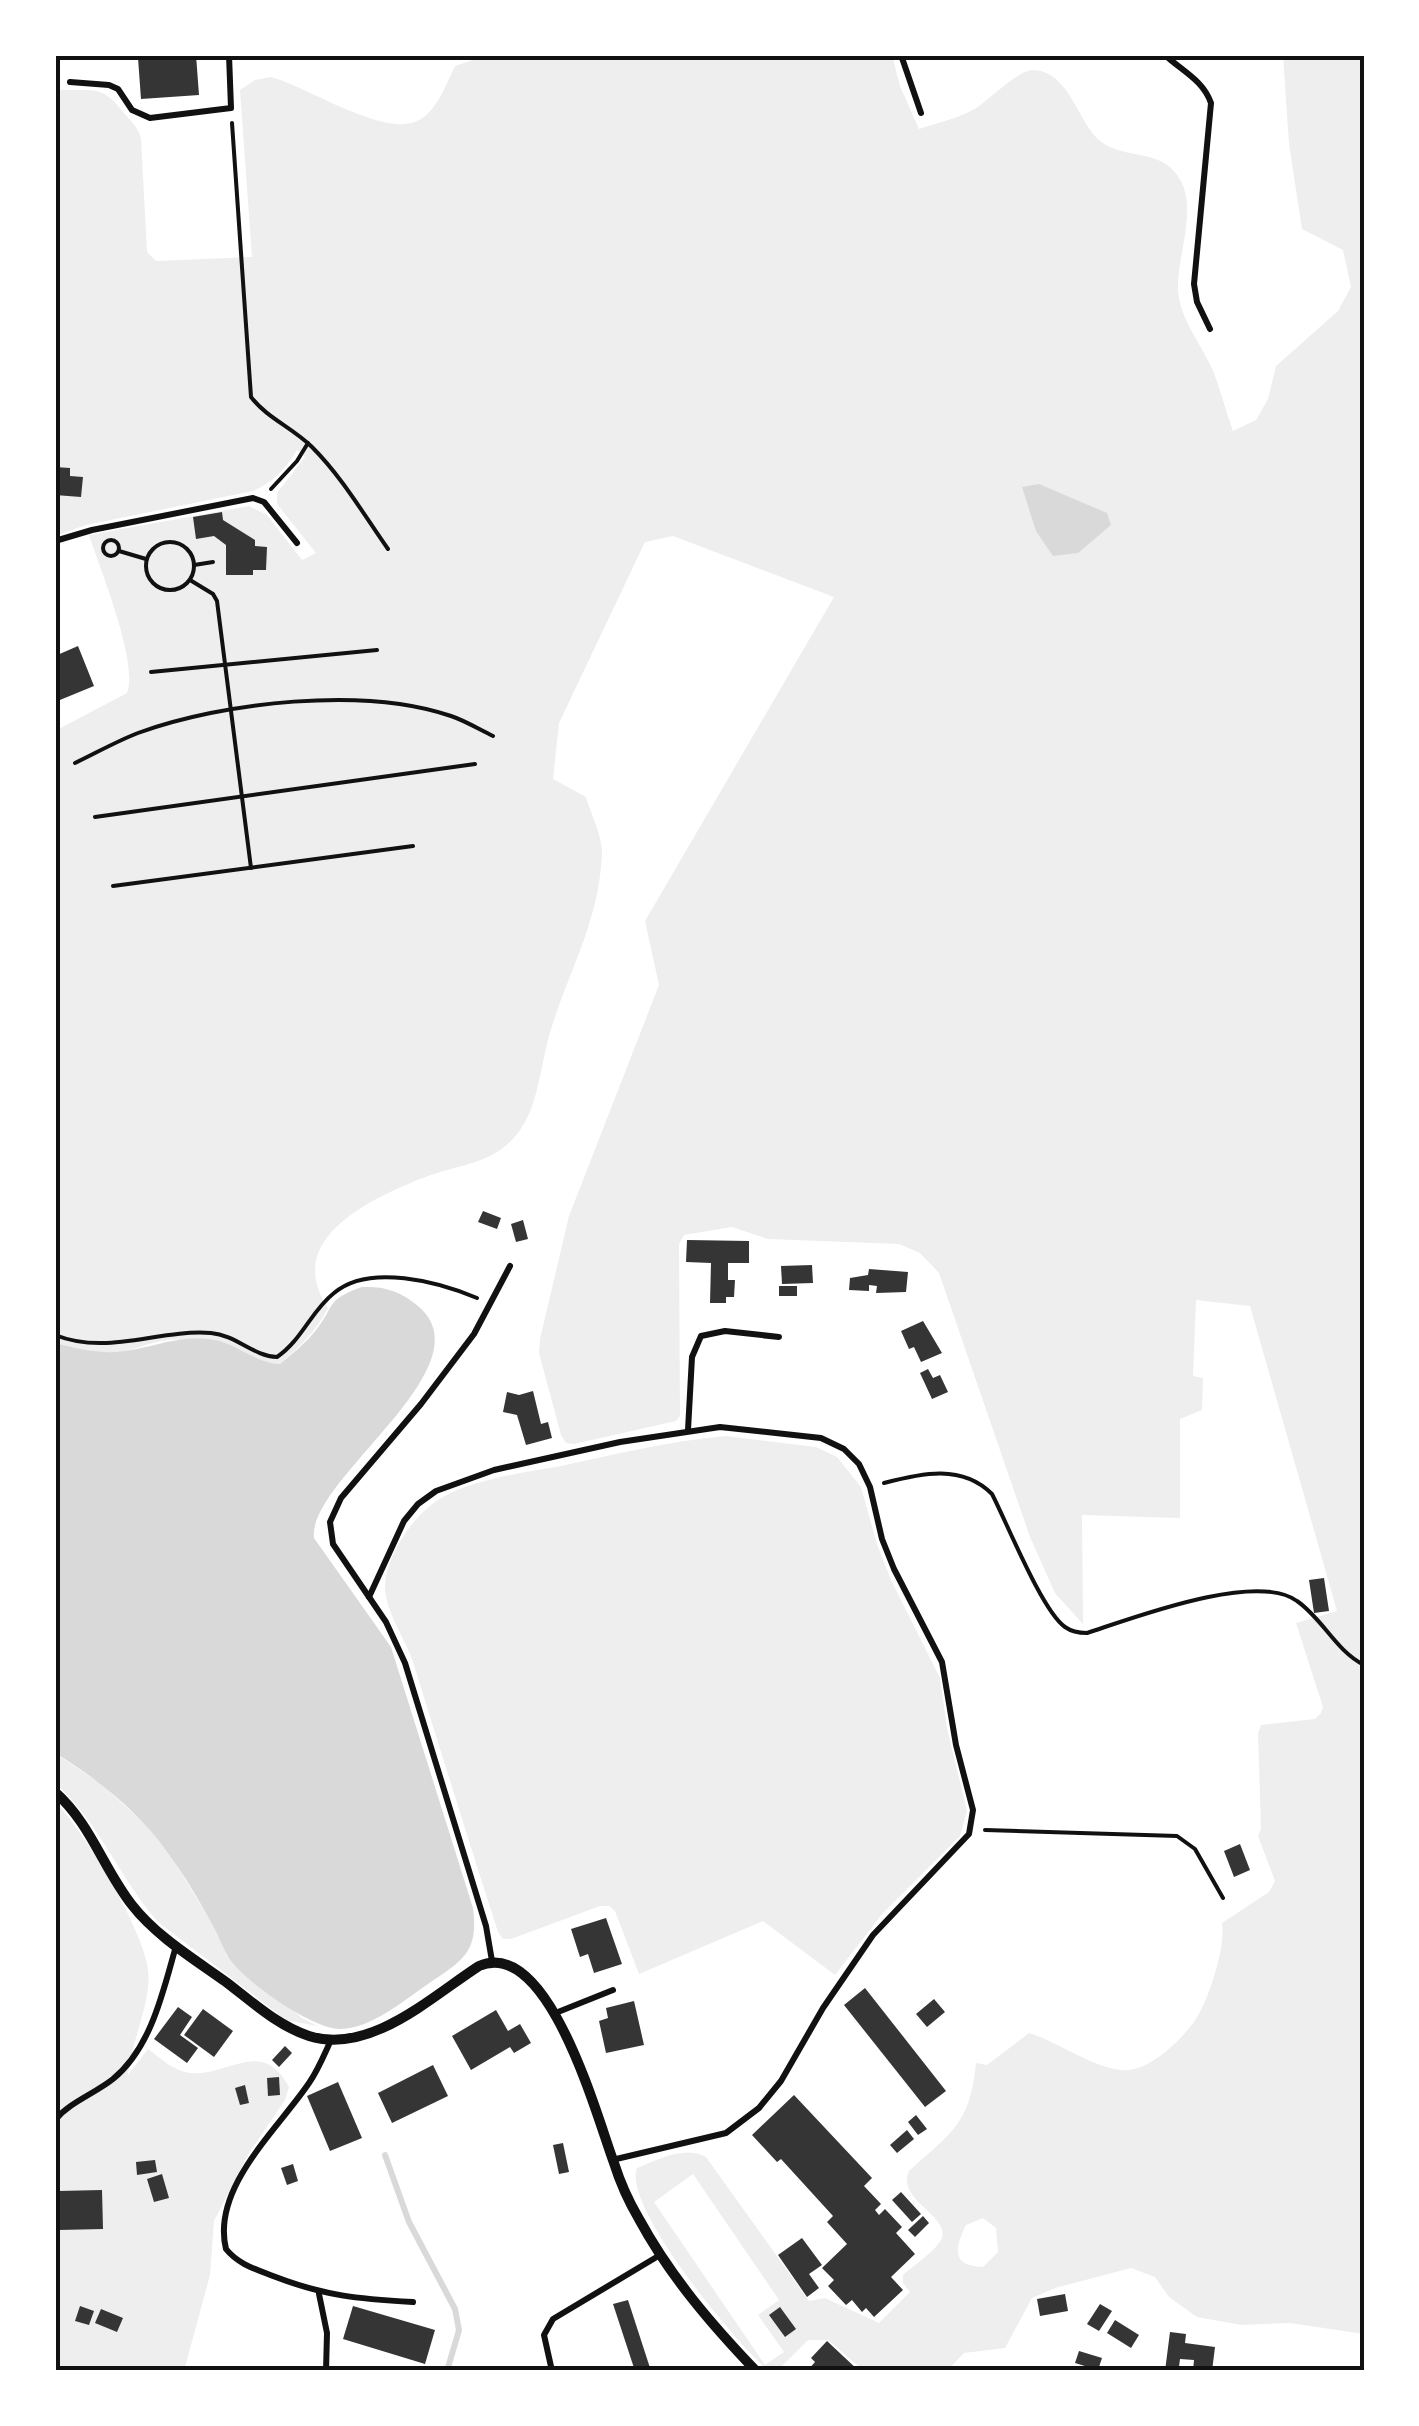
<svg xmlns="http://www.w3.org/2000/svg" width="1419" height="2426" font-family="'Roboto Condensed',sans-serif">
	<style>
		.green { fill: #eee; fill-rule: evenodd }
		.water { fill: #d9d9d9 }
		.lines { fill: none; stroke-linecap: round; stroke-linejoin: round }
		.stream { stroke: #d9d9d9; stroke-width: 6 }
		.building { fill: #353535 }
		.path { stroke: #111; stroke-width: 4 }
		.service { stroke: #111; stroke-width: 6 }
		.minor { stroke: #111; stroke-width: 10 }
		.neatline { fill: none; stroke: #111; stroke-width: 4 }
	</style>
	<rect width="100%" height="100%" fill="#fff"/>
	<g class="green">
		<path d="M 472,55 L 892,55 L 900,86 L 919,129 C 937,123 960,118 976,108 C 990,99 1017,71 1032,70 C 1068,70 1077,119 1098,139 C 1122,162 1164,145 1182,183 C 1196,214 1177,257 1178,289 C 1179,319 1203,346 1214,373 C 1221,392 1226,412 1233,431 L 1256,420 L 1268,399 L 1276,366 L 1338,311 L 1351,287 L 1343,250 L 1302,229 L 1289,144 L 1283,55 L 1364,55 L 1364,2334 L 1290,2323 L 1241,2325 L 1197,2317 L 1169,2297 L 1155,2277 L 1131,2268 L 1055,2288 L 1032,2298 L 1005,2348 L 964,2353 L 947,2371 L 864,2371 L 828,2340 L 808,2340 L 777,2371 L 769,2371 C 737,2345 622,2206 637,2168 C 658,2160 684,2145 706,2157 L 809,2301 L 825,2298 L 879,2323 L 910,2292 L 903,2283 L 903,2275 C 914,2265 930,2255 939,2243 C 958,2218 895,2202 909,2171 C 952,2132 970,2124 976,2063 L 987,2065 L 1029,2033 C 1059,2042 1090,2067 1122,2070 C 1149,2073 1182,2039 1196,2019 C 1209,1999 1226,1946 1222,1923 L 1269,1892 L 1275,1881 L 1258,1836 L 1261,1829 L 1258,1733 L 1261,1725 L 1315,1719 L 1321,1713 L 1323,1707 L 1296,1623 L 1337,1611 L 1250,1306 L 1196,1300 L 1193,1376 L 1203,1378 L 1202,1410 L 1180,1419 L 1180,1518 L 1082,1515 L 1083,1624 L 1055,1593 L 1030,1537 L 939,1273 L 920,1253 L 899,1244 L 768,1239 L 732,1227 L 684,1235 L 679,1244 L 680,1416 L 676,1421 L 574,1444 L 566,1443 L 561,1435 L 539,1353 L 540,1339 L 569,1216 L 659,985 L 645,921 L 834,597 L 673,536 L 645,542 L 559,723 L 553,779 L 586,797 C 591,815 603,837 602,855 C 598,926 568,971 549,1036 C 539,1072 538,1114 511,1141 C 486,1165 457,1165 428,1176 C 374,1197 281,1238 328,1308 C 316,1332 300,1346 280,1364 C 252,1363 211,1344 180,1340 C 160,1337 138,1350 118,1352 C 97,1354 75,1348 55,1343 L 55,731 L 127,693 C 139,663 100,569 89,535 L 249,506 L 267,515 L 302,560 L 316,553 L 277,504 L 277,493 L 305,457 L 297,450 C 285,469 274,482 253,491 L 86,525 L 55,536 L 55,85 L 60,90 C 93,91 102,84 123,112 C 131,121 137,126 141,138 L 147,252 L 156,261 L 252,257 L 240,90 L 255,80 L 271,77 C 307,86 388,141 421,119 C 439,107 446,84 455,66 L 473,60 ZM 693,2174 L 779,2300 L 758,2315 L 784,2352 L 765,2365 L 654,2202 ZM 983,2218 L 996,2228 L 998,2252 L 983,2267 C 952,2266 954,2249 966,2225 Z"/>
		<path d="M 726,1436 L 816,1447 L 837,1457 L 861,1487 L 877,1544 L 891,1580 L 940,1678 L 947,1728 L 967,1811 L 960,1836 L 882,1914 L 835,1975 L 763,1921 L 639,1974 L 615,1911 L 609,1906 L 600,1906 L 511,1939 L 503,1939 L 498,1932 C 469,1842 441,1752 413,1662 C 404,1635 380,1606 386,1576 C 392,1547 417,1511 443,1497 C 478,1478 522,1473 561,1466 C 616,1454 670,1441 726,1436 Z"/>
		<path d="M 55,1753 L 101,1784 L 146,1825 L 169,1853 L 213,1925 L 227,1956 L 302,2018 L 317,2026 L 286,2020 L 158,1922 C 120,1879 99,1822 55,1783 Z"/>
		<path d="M 55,1802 C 84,1830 143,1929 148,1969 C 152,2002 131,2041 128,2075 L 148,2049 C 160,2058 174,2071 190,2073 C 228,2077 262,2036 289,2087 L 285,2100 L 249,2153 L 214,2221 L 210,2275 L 184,2371 L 55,2371 Z"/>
	</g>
	<g class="water">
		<path d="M 1039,484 L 1107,513 L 1111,525 L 1078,553 L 1053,556 L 1036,531 L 1022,487 Z"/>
		<path d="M 362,1287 C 385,1286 400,1291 418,1306 C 490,1366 307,1480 314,1538 L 391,1647 L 473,1908 C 479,1953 462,1961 428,1984 C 403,2001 372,2028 341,2029 C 313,2030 244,1981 229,1958 C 222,1947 218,1934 212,1924 C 199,1900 184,1875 168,1853 C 139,1812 98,1779 55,1753 L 55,1343 C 75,1348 95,1353 116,1352 C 148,1350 176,1335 208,1339 C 235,1341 253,1363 280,1364 C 292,1354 306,1343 316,1330 C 336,1305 325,1300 362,1287 Z"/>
	</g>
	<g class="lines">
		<path class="stream" d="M 385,2155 L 409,2222 L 455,2309 L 459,2330 L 447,2371"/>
	</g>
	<g class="building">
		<path d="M 196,55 L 199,95 L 141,99 L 138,58 Z"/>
		<path d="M 55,467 L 70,468 L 70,476 L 83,477 L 81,497 L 55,495 Z"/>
		<path d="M 222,512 L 223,520 L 255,540 L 255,546 L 267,547 L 266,570 L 253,570 L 253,575 L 226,575 L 226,545 L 214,536 L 196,539 L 193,517 Z"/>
		<path d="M 78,646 L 94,686 L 55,702 L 55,656 Z"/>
		<path d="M 483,1211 L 501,1218 L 497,1229 L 478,1222 Z"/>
		<path d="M 523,1220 L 528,1239 L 516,1242 L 511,1224 Z"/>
		<path d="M 687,1240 L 749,1241 L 749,1263 L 728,1263 L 728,1280 L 735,1280 L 734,1297 L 726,1297 L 726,1303 L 710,1303 L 711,1263 L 686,1262 Z"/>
		<path d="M 812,1265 L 813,1283 L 782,1284 L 781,1266 Z"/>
		<path d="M 869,1269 L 908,1272 L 906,1292 L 876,1293 L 877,1286 L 869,1285 L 869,1291 L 849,1290 L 850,1278 L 868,1275 Z"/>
		<rect x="779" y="1286" width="18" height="10"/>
		<path d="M 923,1321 L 942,1353 L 921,1362 L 914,1347 L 909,1349 L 901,1331 Z"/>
		<path d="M 928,1369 L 933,1378 L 940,1375 L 948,1392 L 932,1399 L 920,1373 Z"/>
		<path d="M 533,1391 L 541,1424 L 548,1422 L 552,1438 L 526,1445 L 517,1415 L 503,1412 L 507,1392 L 519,1395 Z"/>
		<path d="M 1324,1578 L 1329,1611 L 1314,1613 L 1309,1580 Z"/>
		<path d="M 1240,1844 L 1250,1870 L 1234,1877 L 1224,1851 Z"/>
		<path d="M 606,1918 L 622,1964 L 594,1973 L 588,1954 L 580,1957 L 571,1929 Z"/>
		<path d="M 865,1988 L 946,2091 L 925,2107 L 844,2005 Z"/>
		<path d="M 934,1999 L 945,2012 L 927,2027 L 916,2014 Z"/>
		<path d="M 634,2001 L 644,2045 L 606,2053 L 599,2021 L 608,2018 L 606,2008 Z"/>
		<path d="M 178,2007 L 192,2017 L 180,2035 L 198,2048 L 187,2063 L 154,2039 Z"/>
		<path d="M 203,2009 L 233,2031 L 214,2057 L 184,2035 Z"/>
		<path d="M 496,2010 L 508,2031 L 520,2024 L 531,2043 L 514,2053 L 510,2047 L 471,2070 L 452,2036 Z"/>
		<path d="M 285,2046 L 292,2053 L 279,2067 L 272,2060 Z"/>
		<path d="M 433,2065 L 448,2096 L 392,2123 L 378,2093 Z"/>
		<path d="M 279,2077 L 280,2095 L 268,2096 L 267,2078 Z"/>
		<path d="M 338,2082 L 362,2138 L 330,2151 L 307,2096 Z"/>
		<path d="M 245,2085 L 249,2103 L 240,2105 L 235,2088 Z"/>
		<path d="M 794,2095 L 872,2178 L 864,2186 L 881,2204 L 875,2210 L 879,2215 L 885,2209 L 902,2227 L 896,2233 L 915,2254 L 891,2277 L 903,2290 L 874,2317 L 866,2308 L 862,2312 L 852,2300 L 846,2305 L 828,2286 L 834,2280 L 822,2268 L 847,2244 L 827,2222 L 833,2216 L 781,2159 L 777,2162 L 752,2135 Z"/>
		<path d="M 916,2115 L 927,2129 L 918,2135 L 908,2122 Z"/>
		<path d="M 907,2130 L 914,2139 L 897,2153 L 890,2145 Z"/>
		<path d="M 563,2143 L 569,2172 L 559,2174 L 553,2145 Z"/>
		<path d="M 155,2160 L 157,2172 L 137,2175 L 136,2162 Z"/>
		<path d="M 293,2164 L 298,2181 L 287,2185 L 281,2168 Z"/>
		<path d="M 162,2174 L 169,2198 L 154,2202 L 147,2179 Z"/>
		<path d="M 102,2190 L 103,2229 L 59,2230 L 58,2191 Z"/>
		<path d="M 901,2192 L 921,2214 L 912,2222 L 892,2200 Z"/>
		<path d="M 923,2216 L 929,2223 L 915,2237 L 908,2230 Z"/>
		<path d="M 802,2238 L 822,2265 L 809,2274 L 819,2288 L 807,2297 L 778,2255 Z"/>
		<path d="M 1065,2294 L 1068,2311 L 1040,2316 L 1037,2299 Z"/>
		<path d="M 628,2300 L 651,2371 L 635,2371 L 613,2304 Z"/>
		<path d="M 1100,2304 L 1112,2311 L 1099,2331 L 1087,2324 Z"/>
		<path d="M 80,2306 L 94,2311 L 89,2325 L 75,2321 Z"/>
		<path d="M 353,2306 L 435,2330 L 425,2364 L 343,2339 Z"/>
		<path d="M 780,2307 L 796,2329 L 785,2337 L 769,2315 Z"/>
		<path d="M 101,2309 L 123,2318 L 117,2332 L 95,2323 Z"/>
		<path d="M 1115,2320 L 1139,2335 L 1131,2348 L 1107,2333 Z"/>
		<path d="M 1170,2332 L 1186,2334 L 1185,2343 L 1215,2347 L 1212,2371 L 1193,2371 L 1194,2360 L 1180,2359 L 1179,2367 L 1189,2371 L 1165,2371 Z"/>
		<path d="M 827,2341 L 859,2371 L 807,2371 L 815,2362 L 811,2358 Z"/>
		<path d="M 1079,2351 L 1102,2358 L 1098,2370 L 1075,2363 Z"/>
	</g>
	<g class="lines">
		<g class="path">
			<path d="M 232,123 L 251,397 C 267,418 293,428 312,447 C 342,477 364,515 388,549"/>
			<path d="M 271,489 L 297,461 L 308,443"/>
			<circle cx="111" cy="548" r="8"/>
			<circle cx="170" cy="566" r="24"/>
			<path d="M 119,551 L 146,559"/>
			<path d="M 194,565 L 213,562"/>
			<path d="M 190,580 L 213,594 L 217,601 L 251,868"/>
			<path d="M 151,672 L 377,650"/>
			<path d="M 75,763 C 96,753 117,741 138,733 C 223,702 364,686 451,716 C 466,721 480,730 493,736"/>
			<path d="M 95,817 L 475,764"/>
			<path d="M 113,886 L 413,846"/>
			<path d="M 55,1335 C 108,1356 157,1329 211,1333 C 236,1335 253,1356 277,1357 C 302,1340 311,1311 334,1293 C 369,1263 439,1282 477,1298"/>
			<path d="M 884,1483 C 922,1473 962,1464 992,1494 C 1007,1523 1042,1611 1065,1627 C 1072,1632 1079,1633 1087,1633 C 1133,1618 1256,1571 1297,1601 C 1323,1619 1335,1650 1364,1665"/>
			<path d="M 985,1830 L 1177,1836 L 1195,1849 L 1223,1898"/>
		</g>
		<g class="service">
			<path d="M 901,55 L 921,113"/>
			<path d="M 1165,55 C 1182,71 1203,80 1211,103 L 1194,284 L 1197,302 L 1210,329"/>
			<path d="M 70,82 L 109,85 L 118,89 L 132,110 L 150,118 L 231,108 L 229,55"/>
			<path d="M 55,541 L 92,530 L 253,498 L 264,502 L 297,543"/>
			<path d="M 688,1430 L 692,1357 L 701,1336 L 725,1331 L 779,1337"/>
			<path d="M 369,1597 L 404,1521 L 418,1504 L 436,1491 L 494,1470 L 620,1442 L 720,1427 L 821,1438 L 844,1449 L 859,1464 L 870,1487 L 882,1539 L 894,1569 L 942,1662 L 956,1745 L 973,1810 L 969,1834 L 873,1935 L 823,2008 L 781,2081 L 759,2108 L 726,2133 L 612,2160"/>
			<path d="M 492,1961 L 486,1926 L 405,1663 L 386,1622 L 333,1544 L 330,1522 L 341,1498 L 421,1404 L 474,1334 L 510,1266"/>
			<path d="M 553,2014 L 613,1990"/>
			<path d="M 331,2040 C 324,2055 318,2070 309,2083 C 278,2129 211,2188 226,2249 C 238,2264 255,2269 273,2276 C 325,2296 358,2299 413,2302"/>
			<path d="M 55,2120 C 70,2102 94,2094 113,2079 C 151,2048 163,1992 176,1946"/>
			<path d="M 319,2294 L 327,2333 L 326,2371"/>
			<path d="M 552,2371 L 544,2335 L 553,2319 L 660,2255"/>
		</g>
		<path class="minor" d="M 55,1792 C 91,1824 103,1868 132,1905 C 156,1936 194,1959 226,1982 C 251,2001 278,2026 309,2036 C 370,2055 431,1997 479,1966 C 549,1936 597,2118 614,2163 C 620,2182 629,2202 639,2219 C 670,2276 711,2324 756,2371"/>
	</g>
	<rect width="1419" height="2426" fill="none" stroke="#ffffff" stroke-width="115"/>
	<rect x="58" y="58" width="1304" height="2310" class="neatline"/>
</svg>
